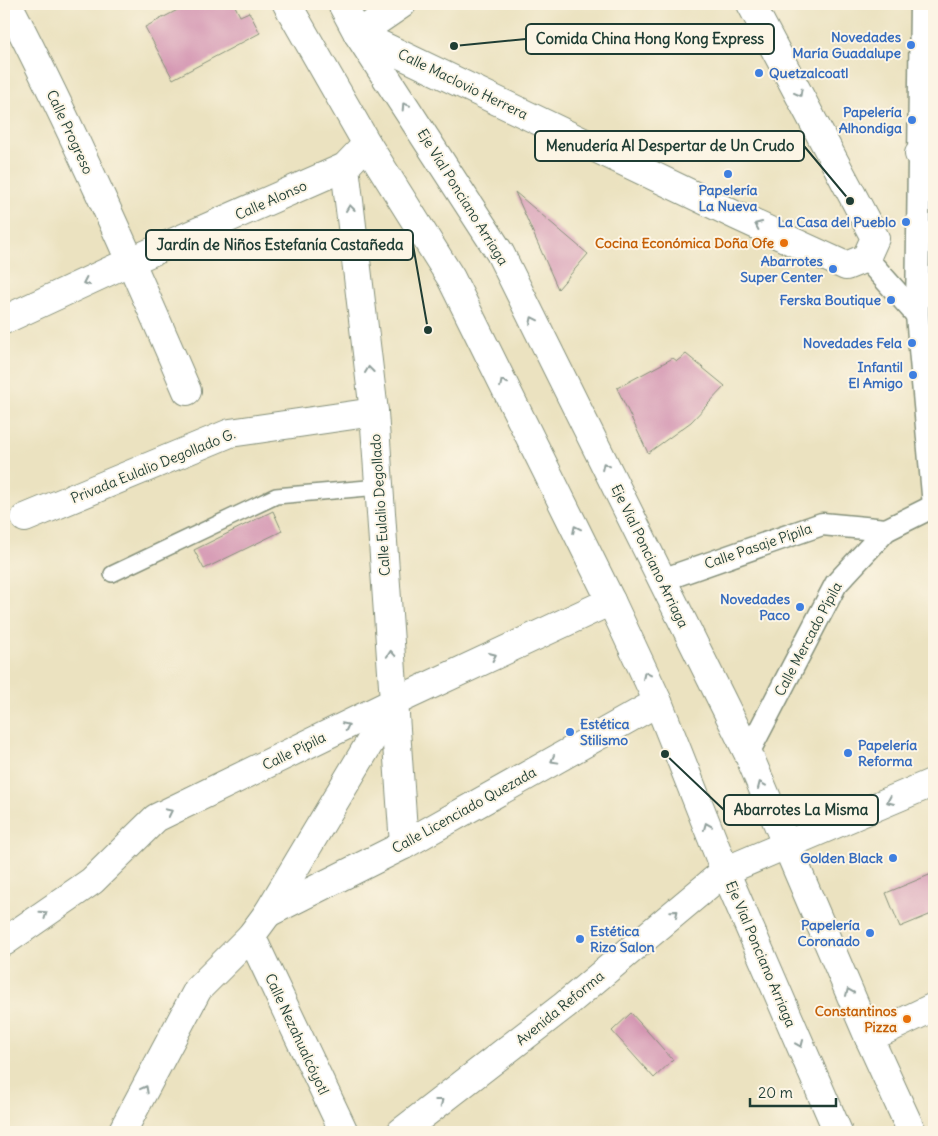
<svg xmlns="http://www.w3.org/2000/svg" width="938" height="1136" font-family="Delius,sans-serif">
	<style>
		.building { fill: #d496b2 }
		.lines { fill: none; stroke-linecap: round; stroke-linejoin: round }
		.service-casing { stroke: #85907a; stroke-width: 18 }
		.pedestrian-casing { stroke: #85907a; stroke-width: 25 }
		.minor-casing { stroke: #85907a; stroke-width: 30 }
		.tertiary-casing { stroke: #85907a; stroke-width: 30 }
		.secondary-casing { stroke: #85907a; stroke-width: 30 }
		.primary-casing { stroke: #85907a; stroke-width: 30 }
		.service { stroke: #fff; stroke-width: 15 }
		.pedestrian { stroke: #fff; stroke-width: 22 }
		.minor { stroke: #fff; stroke-width: 28 }
		.tertiary { stroke: #fff; stroke-width: 28 }
		.secondary { stroke: #fff; stroke-width: 28 }
		.primary { stroke: #fff; stroke-width: 28 }
		.oneway { stroke: #8f9e9a }
		.shop-dot { fill: #3f7fe0; stroke: #fcf5e5; stroke-width: 2 }
		.food-dot { fill: #e8710a; stroke: #fcf5e5; stroke-width: 2 }
		.labels { text-anchor: middle; dominant-baseline: central; stroke-width: 4; stroke-linejoin: round; paint-order: stroke }
		.shop-label { font-size: 14px; font-weight: bold; fill: #366cbe; stroke: #fcf5e5; text-anchor: end }
		.street-label { font-size: 14px; fill: #1f3d34; stroke: #fcf5e5 }
		.food-label { font-size: 14px; font-weight: bold; fill: #c56008; stroke: #fcf5e5; text-anchor: end }
		.leader { fill: none; stroke: #1f3d34; stroke-width: 2 }
		.callout-dot { fill: #1f3d34; stroke: #fcf5e5; stroke-width: 2 }
		.callout { fill: #fcf5e5; stroke: #1f3d34; stroke-width: 2 }
		.callout-label { font-size: 15px; text-anchor: middle; font-weight: bold; fill: #1f3d34 }
	</style>
	<rect width="100%" height="100%" fill="#fcf5e5"/>
	<filter id="ink" filterUnits="userSpaceOnUse"><feTurbulence type="fractalNoise" baseFrequency=".02" numOctaves="2"/><feDisplacementMap in="SourceGraphic" scale="10" xChannelSelector="R" yChannelSelector="G"/><feConvolveMatrix kernelMatrix="1 2 1 2 8 2 1 2 1" color-interpolation-filters="sRGB"/></filter>
	<filter id="wash" filterUnits="userSpaceOnUse"><feTurbulence type="fractalNoise" baseFrequency=".0096" numOctaves="4" result="noise"/><feDisplacementMap in="SourceGraphic" scale="20" xChannelSelector="R" yChannelSelector="G"/><feGaussianBlur stdDeviation="1.12" result="paint"/><feColorMatrix in="noise" values="0 0 0 0 0 0 0 0 0 0 0 0 0 0 0 0 0 1.4 0 .05"/><feComposite in="paint" operator="in"/></filter>
	<g filter="url(#wash)">
		<rect width="100%" height="100%" fill="#ebe2c0"/>
		<g id="blocks">
			<g class="building">
				<path d="M 189,4 L 234,4 L 240,16 L 249,12 L 260,33 L 173,79 L 145,27 Z"/>
				<path d="M 515,192 L 588,254 L 558,289 Z"/>
				<path d="M 686,354 L 725,386 L 691,422 L 648,453 L 617,388 L 673,358 L 677,361 Z"/>
				<path d="M 273,511 L 282,531 L 204,569 L 194,550 Z"/>
				<path d="M 934,873 L 934,913 L 900,927 L 886,893 Z"/>
				<path d="M 631,1013 L 673,1060 L 654,1078 L 612,1031 Z"/>
			</g>
		</g>
	</g>
	<g filter="url(#ink)">
		<use href="#blocks" fill-opacity="0" stroke="#85907a" stroke-width="1"/>
		<g class="lines">
			<defs>
				<path id="service" d="M 112,574 L 276,496 L 379,487"/>
				<g id="pedestrian">
					<path d="M 921,4 L 917,315 L 934,506"/>
					<path d="M 866,258 L 917,315"/>
					<path d="M 662,580 L 822,524 L 886,530"/>
					<path d="M 748,753 L 836,584 L 886,530 L 934,506"/>
				</g>
				<g id="minor">
					<path d="M 8,4 C 73,130 131,261 187,391"/>
					<path d="M 402,4 L 358,34 L 737,216 L 846,266 L 866,258 L 875,238 L 751,4"/>
					<path d="M 919,154 L 934,147"/>
					<path d="M 345,167 L 374,412 L 404,845"/>
					<path d="M 25,518 L 230,433 L 374,412"/>
					<path d="M 268,913 L 404,845 L 658,702"/>
					<path d="M 251,936 L 344,1132"/>
					<path d="M 4,942 L 92,881 L 156,818 L 394,702 L 611,601"/>
					<path d="M 869,1038 L 934,1007"/>
					<path d="M 122,1132 L 198,989 L 251,936 L 268,913 L 394,702"/>
				</g>
				<path id="tertiary" d="M 4,320 L 131,261 L 345,167 L 367,144"/>
				<g id="secondary">
					<path d="M 787,846 L 869,1038 L 912,1132"/>
					<path d="M 725,871 L 838,1132"/>
				</g>
				<g id="primary">
					<path d="M 287,4 L 367,144 L 451,278 L 611,601 L 658,702 L 725,871"/>
					<path d="M 342,4 L 358,34 L 500,253 L 748,753 L 787,846"/>
					<path d="M 401,1132 L 565,1005 L 725,871 L 934,782"/>
				</g>
			</defs>
			<use href="#service" class="service-casing"/>
			<use href="#pedestrian" class="pedestrian-casing"/>
			<use href="#minor" class="minor-casing"/>
			<use href="#tertiary" class="tertiary-casing"/>
			<use href="#secondary" class="secondary-casing"/>
			<use href="#primary" class="primary-casing"/>
			<use href="#service" class="service"/>
			<use href="#pedestrian" class="pedestrian"/>
			<use href="#minor" class="minor"/>
			<use href="#tertiary" class="tertiary"/>
			<use href="#secondary" class="secondary"/>
			<use href="#primary" class="primary"/>
		</g>
		<defs><path id="oneway-chevron" d="M-2-3.5L2.5 0L-2 3.5" fill="none" stroke-width="1.6" stroke-linecap="round" stroke-linejoin="round" transform="scale(1.25)"/></defs>
		<g class="oneway">
			<use href="#oneway-chevron" transform="translate(799 93) rotate(62)"/>
			<use href="#oneway-chevron" transform="translate(405 106) rotate(-123)"/>
			<use href="#oneway-chevron" transform="translate(350 208) rotate(-97)"/>
			<use href="#oneway-chevron" transform="translate(758 225) rotate(-155)"/>
			<use href="#oneway-chevron" transform="translate(86 282) rotate(155)"/>
			<use href="#oneway-chevron" transform="translate(533 320) rotate(-116)"/>
			<use href="#oneway-chevron" transform="translate(369 370) rotate(-97)"/>
			<use href="#oneway-chevron" transform="translate(503 383) rotate(-116)"/>
			<use href="#oneway-chevron" transform="translate(605 466) rotate(-116)"/>
			<use href="#oneway-chevron" transform="translate(576 529) rotate(-116)"/>
			<use href="#oneway-chevron" transform="translate(391 654) rotate(-94)"/>
			<use href="#oneway-chevron" transform="translate(493 656) rotate(-25)"/>
			<use href="#oneway-chevron" transform="translate(646 675) rotate(-115)"/>
			<use href="#oneway-chevron" transform="translate(346 726) rotate(-26)"/>
			<use href="#oneway-chevron" transform="translate(554 760) rotate(151)"/>
			<use href="#oneway-chevron" transform="translate(761 785) rotate(-113)"/>
			<use href="#oneway-chevron" transform="translate(890 801) rotate(156)"/>
			<use href="#oneway-chevron" transform="translate(169 812) rotate(-26)"/>
			<use href="#oneway-chevron" transform="translate(707 826) rotate(-112)"/>
			<use href="#oneway-chevron" transform="translate(675 913) rotate(-40)"/>
			<use href="#oneway-chevron" transform="translate(44 914) rotate(-35)"/>
			<use href="#oneway-chevron" transform="translate(849 992) rotate(-113)"/>
			<use href="#oneway-chevron" transform="translate(800 1044) rotate(67)"/>
			<use href="#oneway-chevron" transform="translate(145 1089) rotate(-62)"/>
			<use href="#oneway-chevron" transform="translate(440 1102) rotate(-38)"/>
		</g>
	</g>
	<g class="shop-dot">
		<circle cx="911" cy="45" r="5"/>
		<circle cx="759" cy="73" r="5"/>
		<circle cx="912" cy="120" r="5"/>
		<circle cx="728" cy="174" r="5"/>
		<circle cx="906" cy="222" r="5"/>
		<circle cx="833" cy="269" r="5"/>
		<circle cx="891" cy="300" r="5"/>
		<circle cx="912" cy="343" r="5"/>
		<circle cx="913" cy="375" r="5"/>
		<circle cx="800" cy="607" r="5"/>
		<circle cx="570" cy="732" r="5"/>
		<circle cx="848" cy="753" r="5"/>
		<circle cx="893" cy="858" r="5"/>
		<circle cx="870" cy="933" r="5"/>
		<circle cx="580" cy="939" r="5"/>
	</g>
	<g class="food-dot">
		<circle cx="784" cy="243" r="5"/>
		<circle cx="907" cy="1019" r="5"/>
	</g>
	<g class="labels">
		<g class="shop-label">
			<text x="901" y="37">Novedades<tspan x="901" dy="16">María Guadalupe</tspan></text>
			<text x="769" y="73" text-anchor="start">Quetzalcoatl</text>
			<text x="902" y="112">Papelería<tspan x="902" dy="16">Alhondiga</tspan></text>
			<text x="728" y="190" text-anchor="middle">Papelería<tspan x="728" dy="16">La Nueva</tspan></text>
			<text x="896" y="222">La Casa del Pueblo</text>
			<text x="823" y="261">Abarrotes<tspan x="823" dy="16">Super Center</tspan></text>
			<text x="881" y="300">Ferska Boutique</text>
			<text x="902" y="343">Novedades Fela</text>
			<text x="903" y="367">Infantil<tspan x="903" dy="16">El Amigo</tspan></text>
			<text x="790" y="599">Novedades<tspan x="790" dy="16">Paco</tspan></text>
			<text x="580" y="724" text-anchor="start">Estética<tspan x="580" dy="16">Stilismo</tspan></text>
			<text x="858" y="745" text-anchor="start">Papelería<tspan x="858" dy="16">Reforma</tspan></text>
			<text x="883" y="858">Golden Black</text>
			<text x="860" y="925">Papelería<tspan x="860" dy="16">Coronado</tspan></text>
			<text x="590" y="931" text-anchor="start">Estética<tspan x="590" dy="16">Rizo Salon</tspan></text>
		</g>
		<g class="street-label">
			<text transform="translate(463 84) rotate(26)">Calle Maclovio Herrera</text>
			<text transform="translate(70 132) rotate(65)">Calle Progreso</text>
			<text transform="translate(463 197) rotate(58)">Eje Vial Ponciano Arriaga</text>
			<text transform="translate(271 200) rotate(-24)">Calle Alonso</text>
			<text transform="translate(153 466) rotate(-22)">Privada Eulalio Degollado G.</text>
			<text transform="translate(380 505) rotate(-94)">Calle Eulalio Degollado</text>
			<text transform="translate(758 546) rotate(-19)">Calle Pasaje Pípila</text>
			<text transform="translate(650 556) rotate(64)">Eje Vial Ponciano Arriaga</text>
			<text transform="translate(808 639) rotate(-62)">Calle Mercado Pípila</text>
			<text transform="translate(294 751) rotate(-26)">Calle Pípila</text>
			<text transform="translate(464 810) rotate(-29)">Calle Licenciado Quezada</text>
			<text transform="translate(761 954) rotate(67)">Eje Vial Ponciano Arriaga</text>
			<text transform="translate(560 1008) rotate(-39)">Avenida Reforma</text>
			<text transform="translate(297 1034) rotate(65)">Calle Nezahualcóyotl</text>
		</g>
		<g class="food-label">
			<text x="774" y="243">Cocina Económica Doña Ofe</text>
			<text x="897" y="1011">Constantinos<tspan x="897" dy="16">Pizza</tspan></text>
		</g>
	</g>
	<path class="leader" d="M454 46L526 39M850 201L804 146M428 330L413 245M665 754L724 810"/>
	<g class="callout-dot">
		<circle cx="454" cy="46" r="5"/>
		<circle cx="850" cy="201" r="5"/>
		<circle cx="428" cy="330" r="5"/>
		<circle cx="665" cy="754" r="5"/>
	</g>
	<g class="callout">
		<rect x="526" y="24" width="248" height="30" rx="5"/>
		<rect x="535" y="131" width="269" height="30" rx="5"/>
		<rect x="146" y="230" width="267" height="30" rx="5"/>
		<rect x="724" y="795" width="154" height="30" rx="5"/>
	</g>
	<g class="callout-label">
		<text x="650" y="44">Comida China Hong Kong Express</text>
		<text x="670" y="151">Menudería Al Despertar de Un Crudo</text>
		<text x="280" y="250">Jardín de Niños Estefanía Castañeda</text>
		<text x="801" y="815">Abarrotes La Misma</text>
	</g>
	<rect width="938" height="1136" fill="none" stroke="#fcf5e5" stroke-width="20"/>
	<path d="M750 1098v8h86v-8" fill="none" stroke="#1f3d34" stroke-width="2.5"/>
	<text x="758" y="1098" font-size="15" fill="#1f3d34" stroke="#fcf5e5" stroke-width="4" paint-order="stroke">20 m</text>
</svg>
